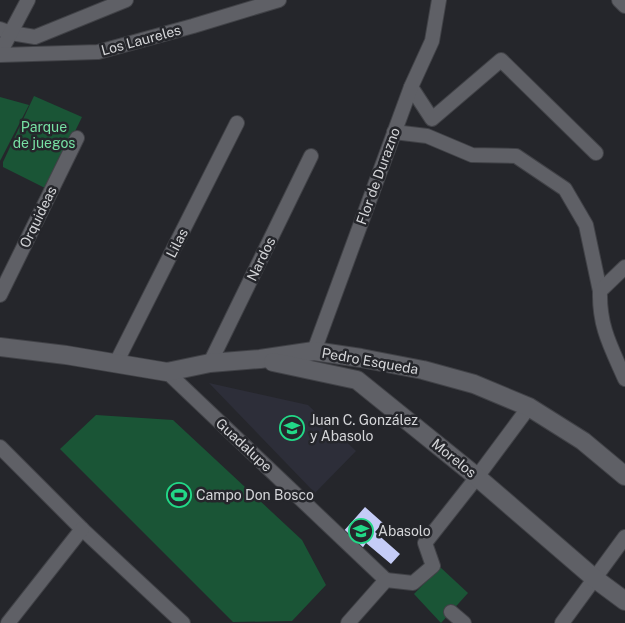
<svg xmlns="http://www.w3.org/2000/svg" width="625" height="623" font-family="'Public Sans',sans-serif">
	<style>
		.built { fill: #2d2e39 }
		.green { fill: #1a5536 }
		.building { fill: #c5ccf7 }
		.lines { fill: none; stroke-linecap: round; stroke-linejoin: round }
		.minor-casing { stroke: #414247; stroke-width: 16 }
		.tertiary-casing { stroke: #414247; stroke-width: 20 }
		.minor { stroke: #5f6066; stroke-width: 14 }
		.tertiary { stroke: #5f6066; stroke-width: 18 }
		.labels { text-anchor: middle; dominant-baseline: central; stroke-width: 5; stroke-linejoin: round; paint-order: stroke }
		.street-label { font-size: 14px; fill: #d4d5d8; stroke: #25262b }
		.park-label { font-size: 14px; fill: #77e1a4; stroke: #25262b }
		.poi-label { font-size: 14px; fill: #d4d5d8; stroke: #25262b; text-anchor: start }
	</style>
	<rect width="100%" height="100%" fill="#25262b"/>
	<path class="built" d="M 209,383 L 308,405 L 356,451 L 315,493 Z"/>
	<g class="green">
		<path d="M 34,96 L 82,117 L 47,189 L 3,167 L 3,162 Z"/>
		<path d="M 0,97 L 29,105 L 0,161 Z"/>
		<path d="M 96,415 L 173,420 L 302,540 L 326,585 L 292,621 L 233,622 L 60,449 Z"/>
		<path d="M 440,567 L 468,593 L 441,623 L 414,594 Z"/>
	</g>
	<path class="building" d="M 365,507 L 383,523 L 375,532 L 400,554 L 391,564 L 366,543 L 361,550 L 342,533 Z"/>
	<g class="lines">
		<defs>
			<g id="minor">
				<path d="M 619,0 L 625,6"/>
				<path d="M 0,29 L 11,33 L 35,37 L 126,0"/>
				<path d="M 0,53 L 28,0"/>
				<path d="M 0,55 L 98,52 L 193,26 L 279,0"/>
				<path d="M 411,87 L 432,119 L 501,60 L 596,153"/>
				<path d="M 394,132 L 427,136 L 472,155 L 516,156 L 565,189 L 586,225 L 600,291"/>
				<path d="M 625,267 L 600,291 C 599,327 611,347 625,379"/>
				<path d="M 0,295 L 77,138"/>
				<path d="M 314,351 L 411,87 L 432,41 L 439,0"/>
				<path d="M 116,363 L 237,123"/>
				<path d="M 210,363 L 311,156"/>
				<path d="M 167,372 L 386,580"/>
				<path d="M 0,447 L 82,529 L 183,623"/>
				<path d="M 451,612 L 464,623"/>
				<path d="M 8,623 L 82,529"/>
				<path d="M 348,623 L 386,580 L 413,583 L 433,566 L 425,543 L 477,477 L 529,407"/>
				<path d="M 562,623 L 625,537"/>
			</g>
			<g id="tertiary">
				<path d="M 0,347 L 66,355 L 167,372 L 210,363 L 260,359 L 314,351 L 361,358 L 423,370 L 474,384 L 529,407 L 583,441 L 625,476"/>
				<path d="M 273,362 L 357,380 L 477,477 L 594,578 L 625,601"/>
			</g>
		</defs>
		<use href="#minor" class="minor-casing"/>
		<use href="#tertiary" class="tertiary-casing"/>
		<use href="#minor" class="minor"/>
		<use href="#tertiary" class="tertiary"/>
	</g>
	<defs>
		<symbol id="school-ring" viewBox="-11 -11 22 22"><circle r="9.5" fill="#25262b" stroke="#22d887" stroke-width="1.5"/><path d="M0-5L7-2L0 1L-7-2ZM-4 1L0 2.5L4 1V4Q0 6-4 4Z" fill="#22d887"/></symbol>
		<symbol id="stadium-ring" viewBox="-11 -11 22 22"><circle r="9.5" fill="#25262b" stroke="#22d887" stroke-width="1.5"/><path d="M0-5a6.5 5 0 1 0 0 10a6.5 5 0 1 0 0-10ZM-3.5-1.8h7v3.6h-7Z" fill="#22d887"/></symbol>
		<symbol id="university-ring" viewBox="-11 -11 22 22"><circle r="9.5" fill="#25262b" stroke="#22d887" stroke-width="1.5"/><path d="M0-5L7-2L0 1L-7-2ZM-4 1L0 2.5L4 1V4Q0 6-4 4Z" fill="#22d887"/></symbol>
	</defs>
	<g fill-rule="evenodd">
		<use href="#school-ring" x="278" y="414" width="28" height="28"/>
		<use href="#stadium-ring" x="165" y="481" width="28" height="28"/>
		<use href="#university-ring" x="347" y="517" width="28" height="28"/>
	</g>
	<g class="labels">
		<g class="street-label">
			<text transform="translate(141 40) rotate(-15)">Los Laureles</text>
			<text transform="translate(378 176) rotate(-70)">Flor de Durazno</text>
			<text transform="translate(38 217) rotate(-64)">Orquideas</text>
			<text transform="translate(177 243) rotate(-63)">Lilas</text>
			<text transform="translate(261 259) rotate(-64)">Nardos</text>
			<text transform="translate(370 361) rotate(10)">Pedro Esqueda</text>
			<text transform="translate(244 445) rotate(43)">Guadalupe</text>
			<text transform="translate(454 458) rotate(39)">Morelos</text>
		</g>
		<g class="park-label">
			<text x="44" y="127">Parque<tspan x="44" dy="16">de juegos</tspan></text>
		</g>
		<g class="poi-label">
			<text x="310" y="420">Juan C. González<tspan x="310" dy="16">y Abasolo</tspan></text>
			<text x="196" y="495">Campo Don Bosco</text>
			<text x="378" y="531">Abasolo</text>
		</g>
	</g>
</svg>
